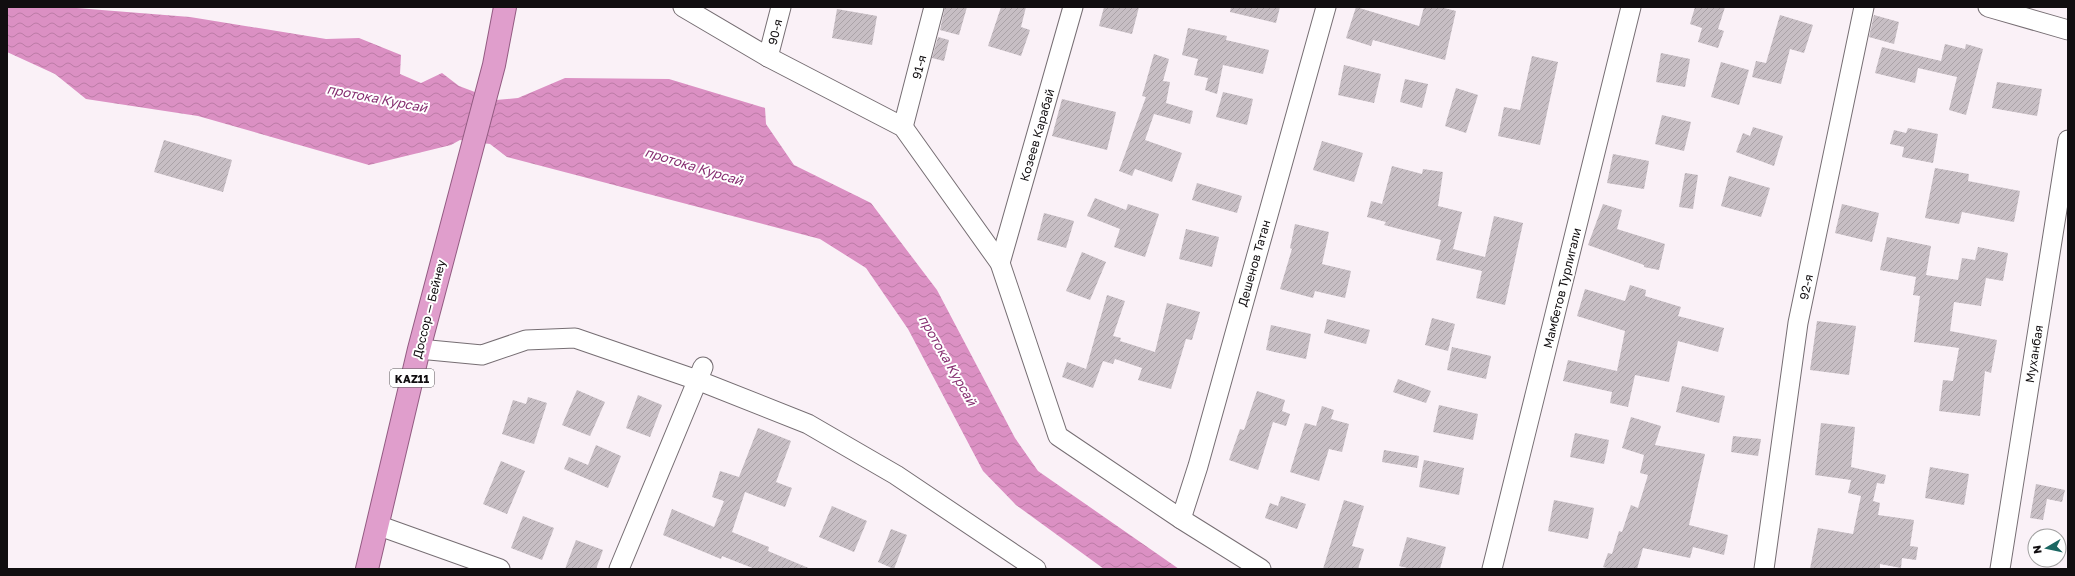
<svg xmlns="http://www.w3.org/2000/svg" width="2075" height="576" font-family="'Golos Text',sans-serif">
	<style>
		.water { fill: url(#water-waves) }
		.building { fill: url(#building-hatch) }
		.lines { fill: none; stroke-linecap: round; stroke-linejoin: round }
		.minor-casing { stroke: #766e73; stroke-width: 21 }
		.trunk-casing { stroke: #935b82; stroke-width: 24 }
		.minor { stroke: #fff; stroke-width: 19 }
		.trunk { stroke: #e09ecc; stroke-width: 22 }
		.labels { text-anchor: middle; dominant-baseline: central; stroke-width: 4; stroke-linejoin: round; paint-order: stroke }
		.shield { fill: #fff; stroke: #585658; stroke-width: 1 }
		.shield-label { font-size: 11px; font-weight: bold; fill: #110e10 }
		.street-label { font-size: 12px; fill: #110e10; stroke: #fff }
		.water-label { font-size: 13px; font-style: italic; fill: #872f71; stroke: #fff }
	</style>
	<defs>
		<pattern id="water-waves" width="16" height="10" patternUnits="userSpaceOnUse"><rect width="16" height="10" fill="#db90c3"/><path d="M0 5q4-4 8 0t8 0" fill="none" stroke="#bb7ba6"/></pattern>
		<pattern id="building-hatch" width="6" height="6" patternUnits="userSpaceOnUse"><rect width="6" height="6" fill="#c7bec4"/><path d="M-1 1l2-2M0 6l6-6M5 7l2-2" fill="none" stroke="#aaa2a7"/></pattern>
	</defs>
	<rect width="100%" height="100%" fill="#faf1f7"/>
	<path class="water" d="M 7,7 L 64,7 L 190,17 L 326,39 L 359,38 L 401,55 L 400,74 L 421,83 L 442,73 L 459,86 L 496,100 L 518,98 L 565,78 L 669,79 L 765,108 L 766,124 L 794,165 L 871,203 L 937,290 L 1015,438 L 1038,471 L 1179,569 L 1104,569 L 1016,505 L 983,471 L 908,329 L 866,268 L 820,239 L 507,157 L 490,144 L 460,140 L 451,145 L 369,165 L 198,116 L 86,99 L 55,74 L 7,52 Z"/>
	<g class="building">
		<path d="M 945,7 L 967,7 L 959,35 L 940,30 Z"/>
		<path d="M 1001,7 L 1026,7 L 1021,27 L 1030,30 L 1021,56 L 988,46 Z"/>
		<path d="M 1104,7 L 1139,7 L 1132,34 L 1099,26 Z"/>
		<path d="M 1231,7 L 1280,7 L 1276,23 L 1230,12 Z"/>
		<path d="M 1356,7 L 1419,26 L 1424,7 L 1440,7 L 1456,11 L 1445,60 L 1373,40 L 1371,46 L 1346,38 Z"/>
		<path d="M 1695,7 L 1725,7 L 1718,29 L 1724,31 L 1718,48 L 1698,42 L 1702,28 L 1690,24 Z"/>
		<path d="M 837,9 L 877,16 L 872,45 L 832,38 Z"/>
		<path d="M 1780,15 L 1813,25 L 1804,53 L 1790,49 L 1781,84 L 1752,77 L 1756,61 L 1766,63 Z"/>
		<path d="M 1874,15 L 1899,22 L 1894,44 L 1869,37 Z"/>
		<path d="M 1188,28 L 1227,36 L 1226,40 L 1269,50 L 1263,74 L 1223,65 L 1217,94 L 1205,90 L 1208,78 L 1194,75 L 1198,59 L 1182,55 Z"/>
		<path d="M 938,37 L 949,40 L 944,61 L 932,58 Z"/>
		<path d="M 1945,44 L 1965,49 L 1966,44 L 1983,49 L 1966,115 L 1949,110 L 1957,77 L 1918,68 L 1915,83 L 1875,73 L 1882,47 L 1941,61 Z"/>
		<path d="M 1661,53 L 1690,59 L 1685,87 L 1656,82 Z"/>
		<path d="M 1154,54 L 1169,59 L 1163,81 L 1170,82 L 1166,103 L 1193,111 L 1190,124 L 1154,114 L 1145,140 L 1182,153 L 1172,182 L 1135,169 L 1132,176 L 1119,171 L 1146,97 L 1142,96 Z"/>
		<path d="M 1532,56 L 1558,62 L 1540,145 L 1498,136 L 1504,107 L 1520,110 Z"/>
		<path d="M 1721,62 L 1749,70 L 1739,105 L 1711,97 Z"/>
		<path d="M 1344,65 L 1381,74 L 1374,103 L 1338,95 Z"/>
		<path d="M 1405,79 L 1428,84 L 1422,108 L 1400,102 Z"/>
		<path d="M 1997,82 L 2042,89 L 2037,116 L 1992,108 Z"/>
		<path d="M 1456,88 L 1478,95 L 1466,133 L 1445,126 Z"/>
		<path d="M 1223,92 L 1253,99 L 1247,125 L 1216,117 Z"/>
		<path d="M 1062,99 L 1116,112 L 1107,150 L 1052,136 Z"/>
		<path d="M 1662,115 L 1691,122 L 1684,151 L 1655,144 Z"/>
		<path d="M 1753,127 L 1783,136 L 1774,166 L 1736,152 L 1743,133 L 1750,136 Z"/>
		<path d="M 1908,128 L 1938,134 L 1933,163 L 1902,157 L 1904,147 L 1890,144 L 1894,130 L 1906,133 Z"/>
		<path d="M 164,140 L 232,160 L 223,192 L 154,172 Z"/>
		<path d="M 1322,141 L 1363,153 L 1354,182 L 1313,170 Z"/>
		<path d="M 1613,154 L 1649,161 L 1644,189 L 1607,183 Z"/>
		<path d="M 1392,166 L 1422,174 L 1423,169 L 1443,172 L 1438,206 L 1462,212 L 1453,249 L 1485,257 L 1494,216 L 1523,223 L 1505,305 L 1476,298 L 1482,271 L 1436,260 L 1441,240 L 1384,225 L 1386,222 L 1367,217 L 1371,201 L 1382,204 Z"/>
		<path d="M 1935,168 L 1969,174 L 1968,181 L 2020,191 L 2014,222 L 1962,212 L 1959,224 L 1925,218 Z"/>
		<path d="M 1685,173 L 1698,175 L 1693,209 L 1679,207 Z"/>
		<path d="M 1729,176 L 1770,188 L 1761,217 L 1721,206 Z"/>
		<path d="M 1197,183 L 1242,196 L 1237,213 L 1192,200 Z"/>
		<path d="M 1095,198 L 1126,210 L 1128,204 L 1159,214 L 1145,257 L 1114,247 L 1120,229 L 1087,216 Z"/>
		<path d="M 1603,204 L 1622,210 L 1617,229 L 1665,244 L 1659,270 L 1644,267 L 1644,265 L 1588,245 Z"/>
		<path d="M 1842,204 L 1879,213 L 1872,242 L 1835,233 Z"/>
		<path d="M 1044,213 L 1074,221 L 1066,248 L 1037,240 Z"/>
		<path d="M 1295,224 L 1329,232 L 1322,264 L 1351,271 L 1345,298 L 1315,291 L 1313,298 L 1280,289 L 1292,249 L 1290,248 Z"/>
		<path d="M 1186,229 L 1219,237 L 1212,267 L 1179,259 Z"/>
		<path d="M 1887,237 L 1931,246 L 1926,275 L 1958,280 L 1962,258 L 1975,260 L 1978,247 L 2008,253 L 2003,281 L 1986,278 L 1981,306 L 1954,302 L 1950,331 L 1997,340 L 1991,373 L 1985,371 L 1980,416 L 1939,411 L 1943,380 L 1953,381 L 1959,348 L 1914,342 L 1920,296 L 1913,295 L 1916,277 L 1880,270 Z"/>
		<path d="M 1082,252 L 1106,262 L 1090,300 L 1066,291 Z"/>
		<path d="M 1630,285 L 1646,290 L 1645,296 L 1681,307 L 1678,316 L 1724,328 L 1718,352 L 1678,341 L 1669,382 L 1635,375 L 1628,407 L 1610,403 L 1612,392 L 1563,381 L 1568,360 L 1617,371 L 1625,331 L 1577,316 L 1585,289 L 1625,301 Z"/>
		<path d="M 1107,295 L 1125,301 L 1113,336 L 1121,338 L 1120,341 L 1155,352 L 1167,303 L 1200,312 L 1192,340 L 1186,339 L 1171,389 L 1138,380 L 1142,368 L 1115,359 L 1113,364 L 1103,361 L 1093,388 L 1062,377 L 1067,362 L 1086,369 Z"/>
		<path d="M 1432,318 L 1455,324 L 1448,351 L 1425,345 Z"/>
		<path d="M 1327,319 L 1370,330 L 1366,344 L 1324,333 Z"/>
		<path d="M 1817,321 L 1856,326 L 1849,375 L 1810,370 Z"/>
		<path d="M 1271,325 L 1311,334 L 1306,359 L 1266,350 Z"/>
		<path d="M 1452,347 L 1491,356 L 1486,379 L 1447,370 Z"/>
		<path d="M 1398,379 L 1431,391 L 1426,403 L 1393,392 Z"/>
		<path d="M 1682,386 L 1725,396 L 1719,423 L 1676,412 Z"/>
		<path d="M 577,390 L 605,402 L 590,436 L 562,425 Z"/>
		<path d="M 1257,391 L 1285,400 L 1282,411 L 1290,414 L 1286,426 L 1273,422 L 1258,470 L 1229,460 L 1240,429 L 1244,430 Z"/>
		<path d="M 638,395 L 662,405 L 650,437 L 626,428 Z"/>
		<path d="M 528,397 L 547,403 L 534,444 L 502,434 L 513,400 L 526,404 Z"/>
		<path d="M 1439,405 L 1478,414 L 1473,440 L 1433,432 Z"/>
		<path d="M 1322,406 L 1334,410 L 1331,419 L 1349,424 L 1342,452 L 1329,449 L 1319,481 L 1290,472 L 1305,423 L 1316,426 Z"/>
		<path d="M 1631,417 L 1661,426 L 1655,445 L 1705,454 L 1689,525 L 1728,535 L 1724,555 L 1693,547 L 1690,558 L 1643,548 L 1637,569 L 1611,569 L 1603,567 L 1608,553 L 1612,554 L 1619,531 L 1622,532 L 1631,505 L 1638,508 L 1648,475 L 1640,473 L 1644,455 L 1622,448 Z"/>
		<path d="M 1821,423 L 1855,427 L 1851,467 L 1886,475 L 1884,484 L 1877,483 L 1873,501 L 1880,503 L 1878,515 L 1914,520 L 1910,546 L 1918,547 L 1916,560 L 1902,558 L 1901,568 L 1880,564 L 1880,569 L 1810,569 L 1818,528 L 1853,534 L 1861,496 L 1848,493 L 1851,480 L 1815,475 Z"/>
		<path d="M 758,428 L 791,441 L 776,482 L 792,488 L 785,507 L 745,492 L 732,532 L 769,547 L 768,551 L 811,569 L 755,569 L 722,556 L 721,559 L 663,535 L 672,509 L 714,527 L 724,501 L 712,497 L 720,471 L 739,477 Z"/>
		<path d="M 1575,433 L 1609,440 L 1604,464 L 1570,457 Z"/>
		<path d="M 1733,436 L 1761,439 L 1758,456 L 1731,452 Z"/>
		<path d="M 596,445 L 621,456 L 608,488 L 564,469 L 569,457 L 588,465 Z"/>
		<path d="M 1384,450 L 1419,456 L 1417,468 L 1382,462 Z"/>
		<path d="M 1424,460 L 1464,468 L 1459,495 L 1419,487 Z"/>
		<path d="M 501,461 L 525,471 L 507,514 L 483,504 Z"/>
		<path d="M 1930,467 L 1969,474 L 1964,505 L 1925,498 Z"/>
		<path d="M 2036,484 L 2065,490 L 2062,502 L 2047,499 L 2043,520 L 2030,518 Z"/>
		<path d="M 1281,496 L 1306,504 L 1297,529 L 1265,518 L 1270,503 L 1278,506 Z"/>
		<path d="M 1344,500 L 1364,506 L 1352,546 L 1364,549 L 1358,569 L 1323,569 Z"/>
		<path d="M 1554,500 L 1594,508 L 1588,539 L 1548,531 Z"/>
		<path d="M 832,506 L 867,521 L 854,552 L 819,537 Z"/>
		<path d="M 523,516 L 554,528 L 542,560 L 511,548 Z"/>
		<path d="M 891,529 L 907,535 L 894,569 L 878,562 Z"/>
		<path d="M 1407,537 L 1446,547 L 1440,569 L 1412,569 L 1399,566 Z"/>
		<path d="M 576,540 L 603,550 L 596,569 L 565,569 Z"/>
	</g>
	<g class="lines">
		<defs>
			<g id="minor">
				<path d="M 683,7 L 768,57 L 903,127 L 1000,263 L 1058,436 L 1181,519 L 1261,569"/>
				<path d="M 1988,7 L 2068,30"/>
				<path d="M 768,57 L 781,7"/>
				<path d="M 903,127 L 934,7"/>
				<path d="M 1000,263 L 1073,7"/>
				<path d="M 419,349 L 482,355 L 526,340 L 575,338 L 697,380 L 808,424 L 896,475 L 1036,569"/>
				<path d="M 1181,519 L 1198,466 L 1326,7"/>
				<path d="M 377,525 L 500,569"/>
				<path d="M 619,569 L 703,367"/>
				<path d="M 1492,569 L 1631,7"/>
				<path d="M 1764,569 L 1798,323 L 1864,7"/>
				<path d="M 2000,569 L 2068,140"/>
			</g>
			<path id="trunk" d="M 367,569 L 419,349 L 494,65 L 505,7"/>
		</defs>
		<use href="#minor" class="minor-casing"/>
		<use href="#trunk" class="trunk-casing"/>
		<use href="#minor" class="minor"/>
		<use href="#trunk" class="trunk"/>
	</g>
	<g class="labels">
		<rect class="shield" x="390" y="369" width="44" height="18" rx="3"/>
		<g class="shield-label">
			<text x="412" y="378">KAZ11</text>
		</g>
		<g class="street-label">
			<text transform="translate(775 32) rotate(-76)">90-я</text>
			<text transform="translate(919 67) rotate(-75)">91-я</text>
			<text transform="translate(1037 135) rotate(-74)">Козеев Карабай</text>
			<text transform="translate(1254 263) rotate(-74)">Дешенов Татан</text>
			<text transform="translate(1806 287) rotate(-78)">92-я</text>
			<text transform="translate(1562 288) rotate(-76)">Мамбетов Турлигали</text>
			<text transform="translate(429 309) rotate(-76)">Доссор — Бейнеу</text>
			<text transform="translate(2034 354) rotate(-81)">Муханбая</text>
		</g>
		<g class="water-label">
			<text transform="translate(377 98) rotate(11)">протока Курсай</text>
			<text transform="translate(694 166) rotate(17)">протока Курсай</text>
			<text transform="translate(948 360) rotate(60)">протока Курсай</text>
		</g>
	</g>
	<rect width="2075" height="576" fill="none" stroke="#110e10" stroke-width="16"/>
	<g transform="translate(2047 548) rotate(261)"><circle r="19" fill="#ffffff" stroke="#a09f9f"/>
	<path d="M0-3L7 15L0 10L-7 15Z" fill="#1b6762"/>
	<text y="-6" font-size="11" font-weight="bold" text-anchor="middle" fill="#110e10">N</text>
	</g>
</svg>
